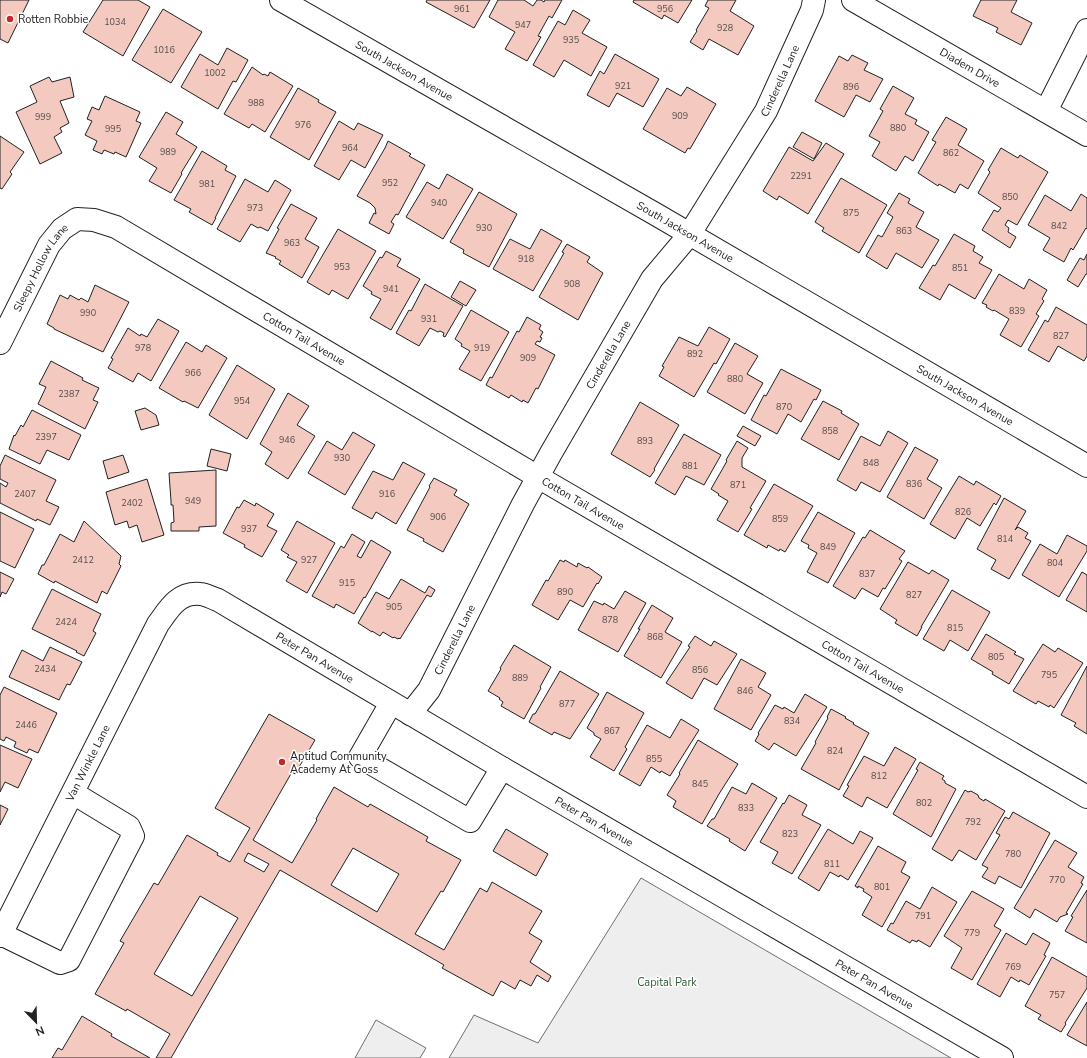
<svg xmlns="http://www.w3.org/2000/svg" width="1087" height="1058" font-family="'Nunito Sans',sans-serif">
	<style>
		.green { fill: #eee; stroke: #6f6f6f }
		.building { fill: #f3c9c0; stroke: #222; fill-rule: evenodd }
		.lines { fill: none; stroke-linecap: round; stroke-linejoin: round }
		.minor-casing { stroke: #222; stroke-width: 24 }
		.major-casing { stroke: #222; stroke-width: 24 }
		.minor { stroke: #fff; stroke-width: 22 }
		.major { stroke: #fff; stroke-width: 22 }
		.poi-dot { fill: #c62828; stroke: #fff; stroke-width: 1.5 }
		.labels { text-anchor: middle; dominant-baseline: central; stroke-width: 3; stroke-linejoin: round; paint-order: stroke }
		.number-label { font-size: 9px; fill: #564c4a }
		.poi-label { font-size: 11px; fill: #222; stroke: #fff; text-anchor: start }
		.street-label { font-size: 11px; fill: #222; stroke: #fff }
		.park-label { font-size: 11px; fill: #2f5e38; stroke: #fff }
	</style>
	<rect width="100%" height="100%" fill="#fff"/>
	<g class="green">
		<path d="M 641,878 L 951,1058 L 449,1058 L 474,1015 L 538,1043 Z"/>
		<path d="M 376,1020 L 426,1048 L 420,1058 L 355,1058 Z"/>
	</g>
	<g class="building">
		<path d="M 0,0 L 29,0 L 8,43 L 0,39 Z"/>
		<path d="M 103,0 L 138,0 L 150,7 L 123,56 L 83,32 Z"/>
		<path d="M 427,0 L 490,0 L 474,28 L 426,2 Z"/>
		<path d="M 498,0 L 524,0 L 533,6 L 537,0 L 541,0 L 544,2 L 545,0 L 562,0 L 552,18 L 549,16 L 538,36 L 541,37 L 527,61 L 505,49 L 515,32 L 489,17 Z"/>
		<path d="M 634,0 L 692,0 L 678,23 L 664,15 L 662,19 L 633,2 Z"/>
		<path d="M 708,0 L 736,0 L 730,11 L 754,26 L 738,55 L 709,39 L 703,50 L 690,42 L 697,31 L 696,30 L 709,8 L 705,6 Z"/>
		<path d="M 981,0 L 1017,0 L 1011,12 L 1032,23 L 1021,45 L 996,32 L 998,28 L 973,16 Z"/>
		<path d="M 163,9 L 202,32 L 171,83 L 132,60 Z"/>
		<path d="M 573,10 L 590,20 L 582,33 L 607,47 L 591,76 L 564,60 L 554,77 L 533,65 L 558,21 L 565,25 Z"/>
		<path d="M 227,48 L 248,60 L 236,82 L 233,81 L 218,109 L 181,87 L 200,54 L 218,65 Z"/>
		<path d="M 615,54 L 659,79 L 643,107 L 617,93 L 609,107 L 587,95 L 600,71 L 604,74 Z"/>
		<path d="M 852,55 L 868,63 L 864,70 L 883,79 L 870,102 L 856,95 L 844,117 L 815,101 L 839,56 L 848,61 Z"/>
		<path d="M 252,67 L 263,75 L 264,74 L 268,76 L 270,72 L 293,86 L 265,132 L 252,124 L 249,128 L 224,114 Z"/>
		<path d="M 49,77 L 52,82 L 70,77 L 74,97 L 60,101 L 69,123 L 60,128 L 62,132 L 54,137 L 62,153 L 40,164 L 16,112 L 37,102 L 30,86 Z"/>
		<path d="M 893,86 L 914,98 L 905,114 L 917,120 L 915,124 L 929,132 L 913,161 L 905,156 L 896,171 L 872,156 L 880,142 L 869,136 L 883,111 L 880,109 Z"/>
		<path d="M 687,87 L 716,104 L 690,149 L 688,148 L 685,153 L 643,129 L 667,88 L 681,96 Z"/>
		<path d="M 298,88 L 319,100 L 318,102 L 336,112 L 309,160 L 270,137 Z"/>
		<path d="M 105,96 L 140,112 L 136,121 L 141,123 L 126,157 L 115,152 L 114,154 L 104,150 L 102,154 L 93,150 L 97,141 L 85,135 L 92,121 L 87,119 L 92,107 L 99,110 Z"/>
		<path d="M 166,112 L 183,122 L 176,134 L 197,147 L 181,173 L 182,174 L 171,193 L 149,181 L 157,168 L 139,157 Z"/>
		<path d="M 946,117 L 967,129 L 958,145 L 984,161 L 968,189 L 960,184 L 955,193 L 939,184 L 938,186 L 918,173 L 936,142 L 932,140 Z"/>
		<path d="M 339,121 L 354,130 L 358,123 L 383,135 L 365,168 L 351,160 L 339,180 L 314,166 Z"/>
		<path d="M 802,132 L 822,143 L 814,159 L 793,147 Z"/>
		<path d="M 0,136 L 24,152 L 10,172 L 12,174 L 2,189 L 0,188 Z"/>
		<path d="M 388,141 L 411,154 L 409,156 L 425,165 L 398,215 L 396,214 L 391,222 L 394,224 L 389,234 L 369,223 L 374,213 L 376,214 L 375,208 L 370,203 L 357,196 L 385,148 Z"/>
		<path d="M 826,143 L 844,154 L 808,214 L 779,196 L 777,200 L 763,191 L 789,147 L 813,161 Z"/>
		<path d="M 1001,148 L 1018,158 L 1020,155 L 1048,172 L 1017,225 L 1008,220 L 1005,225 L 1009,228 L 1008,232 L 1016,237 L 1010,248 L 982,230 L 994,210 L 998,212 L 1001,208 L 978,193 L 990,172 L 988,170 Z"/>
		<path d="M 202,151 L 227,166 L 225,170 L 236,176 L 215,218 L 216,218 L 212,225 L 189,212 L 191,209 L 174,200 Z"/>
		<path d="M 447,174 L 473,189 L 443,239 L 406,217 L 427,182 L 439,189 Z"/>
		<path d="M 841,178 L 887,205 L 859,253 L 822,231 L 824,228 L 815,222 Z"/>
		<path d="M 245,179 L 268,192 L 275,180 L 291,190 L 268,231 L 260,227 L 258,228 L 251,224 L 240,242 L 217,229 Z"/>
		<path d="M 479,192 L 517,214 L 489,267 L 463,253 L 464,250 L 450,242 Z"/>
		<path d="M 899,193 L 910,199 L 908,203 L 924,212 L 916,227 L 939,240 L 922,268 L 896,253 L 887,269 L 866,256 L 878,235 L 882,237 L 893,217 L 887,213 Z"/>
		<path d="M 1081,194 L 1087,198 L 1087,229 L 1086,228 L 1073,250 L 1071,248 L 1064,262 L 1043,250 L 1050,238 L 1028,225 L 1045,195 L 1071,211 Z"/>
		<path d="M 291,204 L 317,218 L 305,239 L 319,247 L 302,278 L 279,264 L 281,261 L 275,258 L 276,257 L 266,253 L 279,229 L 277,228 Z"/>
		<path d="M 338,229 L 376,251 L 348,299 L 332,290 L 329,295 L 307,282 Z"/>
		<path d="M 541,229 L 562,241 L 533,291 L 493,269 L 510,239 L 530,249 Z"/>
		<path d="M 954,234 L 975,246 L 973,251 L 983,257 L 979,263 L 992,270 L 975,299 L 949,284 L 940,300 L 919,288 L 933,265 L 935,266 Z"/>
		<path d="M 567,244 L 590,257 L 587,262 L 603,273 L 578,320 L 539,297 L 564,253 L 562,252 Z"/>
		<path d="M 386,251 L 401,259 L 397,266 L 420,279 L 391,330 L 370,318 L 381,299 L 371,294 L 372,292 L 363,286 L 380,257 L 382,258 Z"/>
		<path d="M 1087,254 L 1087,274 L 1086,274 L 1078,287 L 1067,280 L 1080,258 L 1084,260 Z"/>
		<path d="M 999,274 L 1024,289 L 1029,279 L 1047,290 L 1042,299 L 1044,301 L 1036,314 L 1039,316 L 1021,347 L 1000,335 L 1009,319 L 994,310 L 993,311 L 986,307 L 987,305 L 982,303 Z"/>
		<path d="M 460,281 L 476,290 L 466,306 L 451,297 Z"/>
		<path d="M 425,284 L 463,306 L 445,337 L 443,336 L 444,333 L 440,331 L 438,332 L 430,328 L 419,346 L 396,333 L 409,310 L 411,311 Z"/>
		<path d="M 95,285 L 129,302 L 103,352 L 54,329 L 54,328 L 47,324 L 60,295 L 68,299 L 70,295 L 79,300 L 81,298 L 88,302 Z"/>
		<path d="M 1056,307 L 1087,325 L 1087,356 L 1084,361 L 1058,346 L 1049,362 L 1028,350 L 1045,320 L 1048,322 Z"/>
		<path d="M 471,310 L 509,332 L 481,381 L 459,369 L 470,351 L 461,346 L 462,344 L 455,339 Z"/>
		<path d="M 527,317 L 541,325 L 539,329 L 543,332 L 540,337 L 542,338 L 540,342 L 537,341 L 535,344 L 555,355 L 538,389 L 536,388 L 528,403 L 523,400 L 522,402 L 511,395 L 509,398 L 486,385 L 490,377 L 492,378 L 517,331 L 519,332 Z"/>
		<path d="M 158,319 L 179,331 L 151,381 L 138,373 L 133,382 L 108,368 L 113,359 L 111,358 L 128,328 L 140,336 L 141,334 L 147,337 Z"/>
		<path d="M 709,327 L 730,339 L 716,364 L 714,363 L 694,397 L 659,376 L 664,367 L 662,366 L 679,337 L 698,346 Z"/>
		<path d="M 186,342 L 202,352 L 206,345 L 227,358 L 198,408 L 184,401 L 183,402 L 159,388 Z"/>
		<path d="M 735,343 L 758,356 L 747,374 L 763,383 L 745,414 L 707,392 Z"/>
		<path d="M 51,361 L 83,378 L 82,380 L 99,388 L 93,400 L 98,402 L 85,429 L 38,404 L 46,387 L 39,384 Z"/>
		<path d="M 237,365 L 275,389 L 247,439 L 209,415 Z"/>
		<path d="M 781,369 L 821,390 L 816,400 L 814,399 L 801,422 L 788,414 L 777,434 L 751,420 L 764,395 L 766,396 Z"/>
		<path d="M 288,393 L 309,406 L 297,425 L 315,436 L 288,479 L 265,464 L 272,452 L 260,444 Z"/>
		<path d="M 823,401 L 842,411 L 841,413 L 859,424 L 839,460 L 801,439 Z"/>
		<path d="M 640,402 L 679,425 L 654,469 L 655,470 L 650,477 L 611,454 Z"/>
		<path d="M 145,408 L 156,415 L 159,425 L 141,430 L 135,411 Z"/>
		<path d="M 32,410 L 81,435 L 69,460 L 47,450 L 40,464 L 9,449 L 14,435 L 15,436 L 21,425 L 23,427 Z"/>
		<path d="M 743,426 L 761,436 L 755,446 L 737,436 Z"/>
		<path d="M 888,431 L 908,443 L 880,492 L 861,482 L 856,491 L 837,480 L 861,436 L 880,446 Z"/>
		<path d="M 353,432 L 375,445 L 345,495 L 308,473 L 327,441 L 342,450 Z"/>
		<path d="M 684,434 L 721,455 L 704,485 L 686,476 L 675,495 L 655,483 Z"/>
		<path d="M 737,441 L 748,448 L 742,458 L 742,467 L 766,481 L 750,508 L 752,509 L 738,532 L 717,520 L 728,501 L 718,495 L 719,494 L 711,489 L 727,461 L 726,460 Z"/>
		<path d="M 915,447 L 938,460 L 927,479 L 942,488 L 924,519 L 887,497 Z"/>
		<path d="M 211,449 L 231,454 L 227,471 L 207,466 Z"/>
		<path d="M 5,455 L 56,480 L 46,501 L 59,507 L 50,525 L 37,519 L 36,521 L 0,503 L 0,483 L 6,487 L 8,483 L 0,479 L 0,466 Z"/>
		<path d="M 123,455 L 129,472 L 108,479 L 103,461 Z"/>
		<path d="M 403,462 L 425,474 L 396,524 L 376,512 L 372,519 L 352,508 L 373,471 L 393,480 Z"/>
		<path d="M 216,470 L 216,526 L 199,527 L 199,531 L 171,531 L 171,523 L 174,522 L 173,505 L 171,505 L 171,501 L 169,473 Z"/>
		<path d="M 959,476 L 974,485 L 976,481 L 1001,496 L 996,505 L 994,503 L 980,526 L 967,518 L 955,539 L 930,524 Z"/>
		<path d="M 434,478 L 457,490 L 454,495 L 469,504 L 443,552 L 423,541 L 424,539 L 407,530 L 430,487 L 429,486 Z"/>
		<path d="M 147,479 L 164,535 L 142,542 L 137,525 L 129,528 L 127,521 L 115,525 L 106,492 Z"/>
		<path d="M 774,484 L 813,506 L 785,552 L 780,549 L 779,551 L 768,545 L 767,548 L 744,535 Z"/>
		<path d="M 1004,498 L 1026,511 L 1015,530 L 1018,527 L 1028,533 L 1025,538 L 1031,541 L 1009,579 L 991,569 L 996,560 L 977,549 Z"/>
		<path d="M 244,500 L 255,506 L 256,503 L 274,514 L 267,526 L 277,531 L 262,557 L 244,547 L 245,545 L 223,533 L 237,507 L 239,508 Z"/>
		<path d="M 0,512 L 34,529 L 15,568 L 0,561 Z"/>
		<path d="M 818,512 L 855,533 L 828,583 L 807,572 L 817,553 L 808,548 L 809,545 L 801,541 Z"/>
		<path d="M 84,521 L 121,556 L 119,564 L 121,566 L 107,594 L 102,591 L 97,603 L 55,581 L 54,583 L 38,574 L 42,565 L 44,565 L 60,534 L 74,542 Z"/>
		<path d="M 297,521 L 335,543 L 307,593 L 286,581 L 297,562 L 287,557 L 289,555 L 281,550 Z"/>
		<path d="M 870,530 L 905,551 L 899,559 L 902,561 L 885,589 L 883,588 L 878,597 L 862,588 L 855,599 L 833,586 L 863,537 L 865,538 Z"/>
		<path d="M 352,534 L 365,542 L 357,556 L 361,558 L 371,540 L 391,552 L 365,598 L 364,597 L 354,614 L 336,604 L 334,608 L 312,596 L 341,546 L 344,548 Z"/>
		<path d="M 1067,535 L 1087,546 L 1087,551 L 1059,597 L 1022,575 L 1040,544 L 1057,554 Z"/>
		<path d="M 560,560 L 564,562 L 565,560 L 577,567 L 578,563 L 587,568 L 588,567 L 602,577 L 598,584 L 597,583 L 583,607 L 570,600 L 558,620 L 532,605 L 546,580 L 548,581 Z"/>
		<path d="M 908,562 L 929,574 L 932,570 L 949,580 L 921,627 L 922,627 L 917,636 L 895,623 L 897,620 L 880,609 Z"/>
		<path d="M 0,572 L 14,579 L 6,594 L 2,592 L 0,597 Z"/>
		<path d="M 1082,572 L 1087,575 L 1087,612 L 1066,600 Z"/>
		<path d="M 401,579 L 425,593 L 429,586 L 435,590 L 431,597 L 427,595 L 400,639 L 399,638 L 398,639 L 394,637 L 393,638 L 383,632 L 380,636 L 372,631 L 372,632 L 358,623 L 376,592 L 389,599 Z"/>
		<path d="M 52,589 L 101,614 L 93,631 L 96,633 L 84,656 L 76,652 L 77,651 L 32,629 Z"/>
		<path d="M 952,590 L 990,612 L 968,651 L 950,640 L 944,651 L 923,639 Z"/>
		<path d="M 625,591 L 646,603 L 618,652 L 578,630 L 594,601 L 603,605 L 604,603 L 614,609 Z"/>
		<path d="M 652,605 L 673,618 L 665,632 L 682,642 L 661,678 L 624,656 L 640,629 L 638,629 Z"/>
		<path d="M 986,634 L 1016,652 L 1014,654 L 1024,659 L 1009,684 L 992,674 L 993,672 L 971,659 Z"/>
		<path d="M 695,636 L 711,646 L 714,641 L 737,654 L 717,685 L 704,678 L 692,699 L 666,683 L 690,647 L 688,646 Z"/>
		<path d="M 1043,644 L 1055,652 L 1058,648 L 1083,663 L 1054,708 L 1050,705 L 1049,707 L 1038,701 L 1036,704 L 1013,691 Z"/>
		<path d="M 514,645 L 551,667 L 540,687 L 541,688 L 524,719 L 501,706 L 503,702 L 499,699 L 500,698 L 488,691 L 501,669 L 500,668 Z"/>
		<path d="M 50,647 L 82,662 L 70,685 L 67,684 L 59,700 L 9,677 L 22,650 L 43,661 Z"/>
		<path d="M 741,659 L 766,673 L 758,687 L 771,695 L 751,730 L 714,709 Z"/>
		<path d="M 1087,666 L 1087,734 L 1074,726 L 1076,723 L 1061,715 Z"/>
		<path d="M 560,671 L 599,694 L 570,739 L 554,732 L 552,735 L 529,722 L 533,714 L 535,714 Z"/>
		<path d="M 4,687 L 57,713 L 38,753 L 29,749 L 27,753 L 14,747 L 16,742 L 6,737 L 4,741 L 0,739 L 0,695 Z"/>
		<path d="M 607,692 L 644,713 L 625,747 L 627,749 L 614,771 L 590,757 L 601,739 L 594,735 L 594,733 L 587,728 Z"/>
		<path d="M 805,694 L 827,707 L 796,756 L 774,743 L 769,750 L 755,741 L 759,734 L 758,733 L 775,705 L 783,709 L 784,707 L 794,713 Z"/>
		<path d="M 831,709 L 846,717 L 845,718 L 854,723 L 853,724 L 869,733 L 839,790 L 801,769 L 816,743 L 815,742 L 828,718 L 827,717 Z"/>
		<path d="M 269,714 L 315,740 L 295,774 L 292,772 L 253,840 L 292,863 L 317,820 L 316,819 L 334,787 L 368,807 L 370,804 L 428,837 L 426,841 L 461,860 L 443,892 L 441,891 L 415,934 L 444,950 L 480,888 L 487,892 L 492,882 L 542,911 L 529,933 L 542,941 L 530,962 L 551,976 L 548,982 L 537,975 L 531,986 L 520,980 L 515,989 L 501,981 L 493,996 L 442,968 L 444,965 L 280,870 L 171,1058 L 156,1058 L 170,1034 L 127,1009 L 126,1011 L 95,994 L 124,943 L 120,941 L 154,883 L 158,885 L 187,835 L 218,853 L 217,855 L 230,862 L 250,828 L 215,808 ZM 353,848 L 399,874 L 377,912 L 331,885 ZM 248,853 L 269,864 L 264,872 L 244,861 ZM 200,896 L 238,918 L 192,996 L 154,974 Z"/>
		<path d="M 681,719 L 699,730 L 670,776 L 661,771 L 660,773 L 651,767 L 640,786 L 619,774 L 647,725 L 670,738 Z"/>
		<path d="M 698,740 L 738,764 L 719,794 L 702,824 L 673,807 L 676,801 L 667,795 L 680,774 L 679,773 Z"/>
		<path d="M 0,745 L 32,759 L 18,788 L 5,782 L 0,792 Z"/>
		<path d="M 895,747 L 916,759 L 887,808 L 867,797 L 862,807 L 843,796 L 849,786 L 847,785 L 864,756 L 884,766 Z"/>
		<path d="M 920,762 L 944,776 L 942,779 L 945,781 L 945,783 L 956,789 L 931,837 L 893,814 L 918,770 L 916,769 Z"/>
		<path d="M 752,783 L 777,798 L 745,851 L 729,841 L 730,839 L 707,826 L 712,819 L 714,819 L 732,787 L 746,794 Z"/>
		<path d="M 965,790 L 968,792 L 971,791 L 978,795 L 979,798 L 984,801 L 985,799 L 1005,811 L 976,860 L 959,850 L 952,861 L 932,849 Z"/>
		<path d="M 789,795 L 807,805 L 802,815 L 821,825 L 792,874 L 772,863 L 778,852 L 760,842 L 783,803 L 784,804 Z"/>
		<path d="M 0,805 L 8,809 L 0,825 Z"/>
		<path d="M 1013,812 L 1050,833 L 1021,888 L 999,876 L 995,884 L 982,877 L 988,868 L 982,865 L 1000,835 L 996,833 L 1005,817 L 1009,819 Z"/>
		<path d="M 506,829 L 548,854 L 536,876 L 493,851 Z"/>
		<path d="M 828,829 L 853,844 L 860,831 L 873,838 L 848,880 L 840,875 L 839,877 L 830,872 L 819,891 L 798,878 Z"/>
		<path d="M 1055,840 L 1077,853 L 1068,867 L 1084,877 L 1081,883 L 1083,884 L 1066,913 L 1068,914 L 1060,917 L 1057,922 L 1035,909 L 1030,918 L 1014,908 Z"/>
		<path d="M 878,846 L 906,862 L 901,872 L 910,877 L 882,927 L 862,915 L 872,897 L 863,891 L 864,889 L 858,886 L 858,888 L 855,886 Z"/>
		<path d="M 932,887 L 957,902 L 930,947 L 918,940 L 917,942 L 912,940 L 910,943 L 887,930 L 891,923 L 893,924 L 906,901 L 920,909 Z"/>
		<path d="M 1087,890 L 1087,943 L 1065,931 L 1073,917 L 1071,916 Z"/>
		<path d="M 972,891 L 1004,909 L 994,926 L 1001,930 L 972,980 L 951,968 L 962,948 L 944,936 Z"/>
		<path d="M 1006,933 L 1026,945 L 1033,933 L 1050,943 L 1044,955 L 1046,956 L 1029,985 L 1020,980 L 1019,982 L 1011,977 L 1000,997 L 977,984 Z"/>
		<path d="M 1052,957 L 1087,977 L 1087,988 L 1065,1023 L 1066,1024 L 1061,1032 L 1038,1019 L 1041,1015 L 1025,1006 Z"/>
		<path d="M 1087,1002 L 1087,1046 L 1067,1035 Z"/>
		<path d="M 82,1016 L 112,1034 L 111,1036 L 150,1058 L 52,1058 L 58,1048 L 62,1050 Z"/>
	</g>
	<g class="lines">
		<defs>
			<g id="minor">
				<path id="s1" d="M 853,0 L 1087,135"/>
				<path d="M 1046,111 L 1087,30"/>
				<path id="s2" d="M 0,343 L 49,245 L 62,229 L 77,219 L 94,220 L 116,227 L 538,477 L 1087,797"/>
				<path d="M 391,703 L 360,757 L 470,821 L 502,768"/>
				<path id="s3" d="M 410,714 L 429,690 L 523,504 L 551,453 L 652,279 L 689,235 L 766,111 L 812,10 L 814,0"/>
				<path d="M 1,934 L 60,963 L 69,960 L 133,836 L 129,827 L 73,793"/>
				<path id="s4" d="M 0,936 L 158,624 C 169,609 178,592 200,594 C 205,594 212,598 218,600 L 502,768 L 1002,1058"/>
			</g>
			<g id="major">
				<path id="s5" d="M 281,0 L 657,215 L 1087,466"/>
			</g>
		</defs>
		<use href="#minor" class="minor-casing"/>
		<use href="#major" class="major-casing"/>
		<use href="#minor" class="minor"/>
		<use href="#major" class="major"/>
	</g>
	<g class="poi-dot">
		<circle cx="10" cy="19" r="4"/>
		<circle cx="282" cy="762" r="4"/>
	</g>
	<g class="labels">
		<g class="number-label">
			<text x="462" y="9">961</text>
			<text x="665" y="9">956</text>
			<text x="115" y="22">1034</text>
			<text x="523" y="25">947</text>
			<text x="725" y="28">928</text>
			<text x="571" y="40">935</text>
			<text x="164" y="50">1016</text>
			<text x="215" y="73">1002</text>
			<text x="623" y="86">921</text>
			<text x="851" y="87">896</text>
			<text x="256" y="103">988</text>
			<text x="680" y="116">909</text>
			<text x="43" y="117">999</text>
			<text x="303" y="125">976</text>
			<text x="898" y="128">880</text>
			<text x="113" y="129">995</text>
			<text x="350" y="148">964</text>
			<text x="168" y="152">989</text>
			<text x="951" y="153">862</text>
			<text x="801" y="176">2291</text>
			<text x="390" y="183">952</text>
			<text x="207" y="184">981</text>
			<text x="1010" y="197">850</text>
			<text x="439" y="203">940</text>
			<text x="255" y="208">973</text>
			<text x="851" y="213">875</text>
			<text x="1059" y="226">842</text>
			<text x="484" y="228">930</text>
			<text x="904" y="231">863</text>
			<text x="292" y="243">963</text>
			<text x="526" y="259">918</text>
			<text x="342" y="267">953</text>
			<text x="960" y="268">851</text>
			<text x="572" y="284">908</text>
			<text x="391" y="289">941</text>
			<text x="1017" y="311">839</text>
			<text x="88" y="313">990</text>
			<text x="429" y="319">931</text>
			<text x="1061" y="336">827</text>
			<text x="143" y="348">978</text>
			<text x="482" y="348">919</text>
			<text x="695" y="354">892</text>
			<text x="528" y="358">909</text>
			<text x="193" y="373">966</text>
			<text x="735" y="379">880</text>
			<text x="69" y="394">2387</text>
			<text x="242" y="401">954</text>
			<text x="784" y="407">870</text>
			<text x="830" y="431">858</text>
			<text x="46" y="437">2397</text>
			<text x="287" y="440">946</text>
			<text x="645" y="441">893</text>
			<text x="342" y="458">930</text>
			<text x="871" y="463">848</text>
			<text x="690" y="466">881</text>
			<text x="914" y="484">836</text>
			<text x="738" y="485">871</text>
			<text x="25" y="494">2407</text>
			<text x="387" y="494">916</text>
			<text x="193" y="501">949</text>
			<text x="132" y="503">2402</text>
			<text x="963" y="512">826</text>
			<text x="438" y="517">906</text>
			<text x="780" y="519">859</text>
			<text x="249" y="529">937</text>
			<text x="1005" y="539">814</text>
			<text x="828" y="547">849</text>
			<text x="83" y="560">2412</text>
			<text x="309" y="560">927</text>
			<text x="1055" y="563">804</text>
			<text x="867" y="574">837</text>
			<text x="347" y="583">915</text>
			<text x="565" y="592">890</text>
			<text x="914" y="595">827</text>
			<text x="394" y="607">905</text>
			<text x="610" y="620">878</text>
			<text x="66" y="622">2424</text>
			<text x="955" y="628">815</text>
			<text x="655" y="637">868</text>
			<text x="996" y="657">805</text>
			<text x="45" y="669">2434</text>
			<text x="700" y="670">856</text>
			<text x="1049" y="675">795</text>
			<text x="520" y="678">889</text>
			<text x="745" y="691">846</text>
			<text x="567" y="704">877</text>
			<text x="792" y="721">834</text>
			<text x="26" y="725">2446</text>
			<text x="612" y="731">867</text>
			<text x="835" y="751">824</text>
			<text x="654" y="759">855</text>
			<text x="879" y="776">812</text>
			<text x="700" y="784">845</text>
			<text x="924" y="803">802</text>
			<text x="746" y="808">833</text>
			<text x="973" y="822">792</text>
			<text x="790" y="834">823</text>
			<text x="1013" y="854">780</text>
			<text x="832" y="864">811</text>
			<text x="1057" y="880">770</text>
			<text x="882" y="887">801</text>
			<text x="923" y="916">791</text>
			<text x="972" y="933">779</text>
			<text x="1013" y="967">769</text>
			<text x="1057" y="995">757</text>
		</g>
		<g class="poi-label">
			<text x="18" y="19">Rotten Robbie</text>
			<text x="290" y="756">Aptitud Community<tspan x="290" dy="13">Academy At Goss</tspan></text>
		</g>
		<g class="street-label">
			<text stroke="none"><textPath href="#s1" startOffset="135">Diadem Drive</textPath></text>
			<text stroke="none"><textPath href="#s5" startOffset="142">South Jackson Avenue</textPath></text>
			<text stroke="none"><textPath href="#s3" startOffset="735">Cinderella Lane</textPath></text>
			<text stroke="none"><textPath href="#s5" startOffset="466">South Jackson Avenue</textPath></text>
			<text stroke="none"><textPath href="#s2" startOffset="86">Sleepy Hollow Lane</textPath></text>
			<text stroke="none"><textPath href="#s2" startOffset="407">Cotton Tail Avenue</textPath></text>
			<text stroke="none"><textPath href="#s3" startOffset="411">Cinderella Lane</textPath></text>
			<text stroke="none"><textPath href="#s5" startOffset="790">South Jackson Avenue</textPath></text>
			<text stroke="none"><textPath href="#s2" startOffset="731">Cotton Tail Avenue</textPath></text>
			<text stroke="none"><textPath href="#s3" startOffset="87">Cinderella Lane</textPath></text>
			<text stroke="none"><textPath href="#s4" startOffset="536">Peter Pan Avenue</textPath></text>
			<text stroke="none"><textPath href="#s2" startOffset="1055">Cotton Tail Avenue</textPath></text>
			<text stroke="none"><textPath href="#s4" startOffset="194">Van Winkle Lane</textPath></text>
			<text stroke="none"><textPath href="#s4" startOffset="860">Peter Pan Avenue</textPath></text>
			<text stroke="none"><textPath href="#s4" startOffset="1184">Peter Pan Avenue</textPath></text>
		</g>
		<g class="park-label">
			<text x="667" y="982">Capital Park</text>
		</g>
	</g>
	<g transform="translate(36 1022) rotate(157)" stroke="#ffffff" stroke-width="3" paint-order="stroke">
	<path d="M0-3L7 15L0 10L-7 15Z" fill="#222222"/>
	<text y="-6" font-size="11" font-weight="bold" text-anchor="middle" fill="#222222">N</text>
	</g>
</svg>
